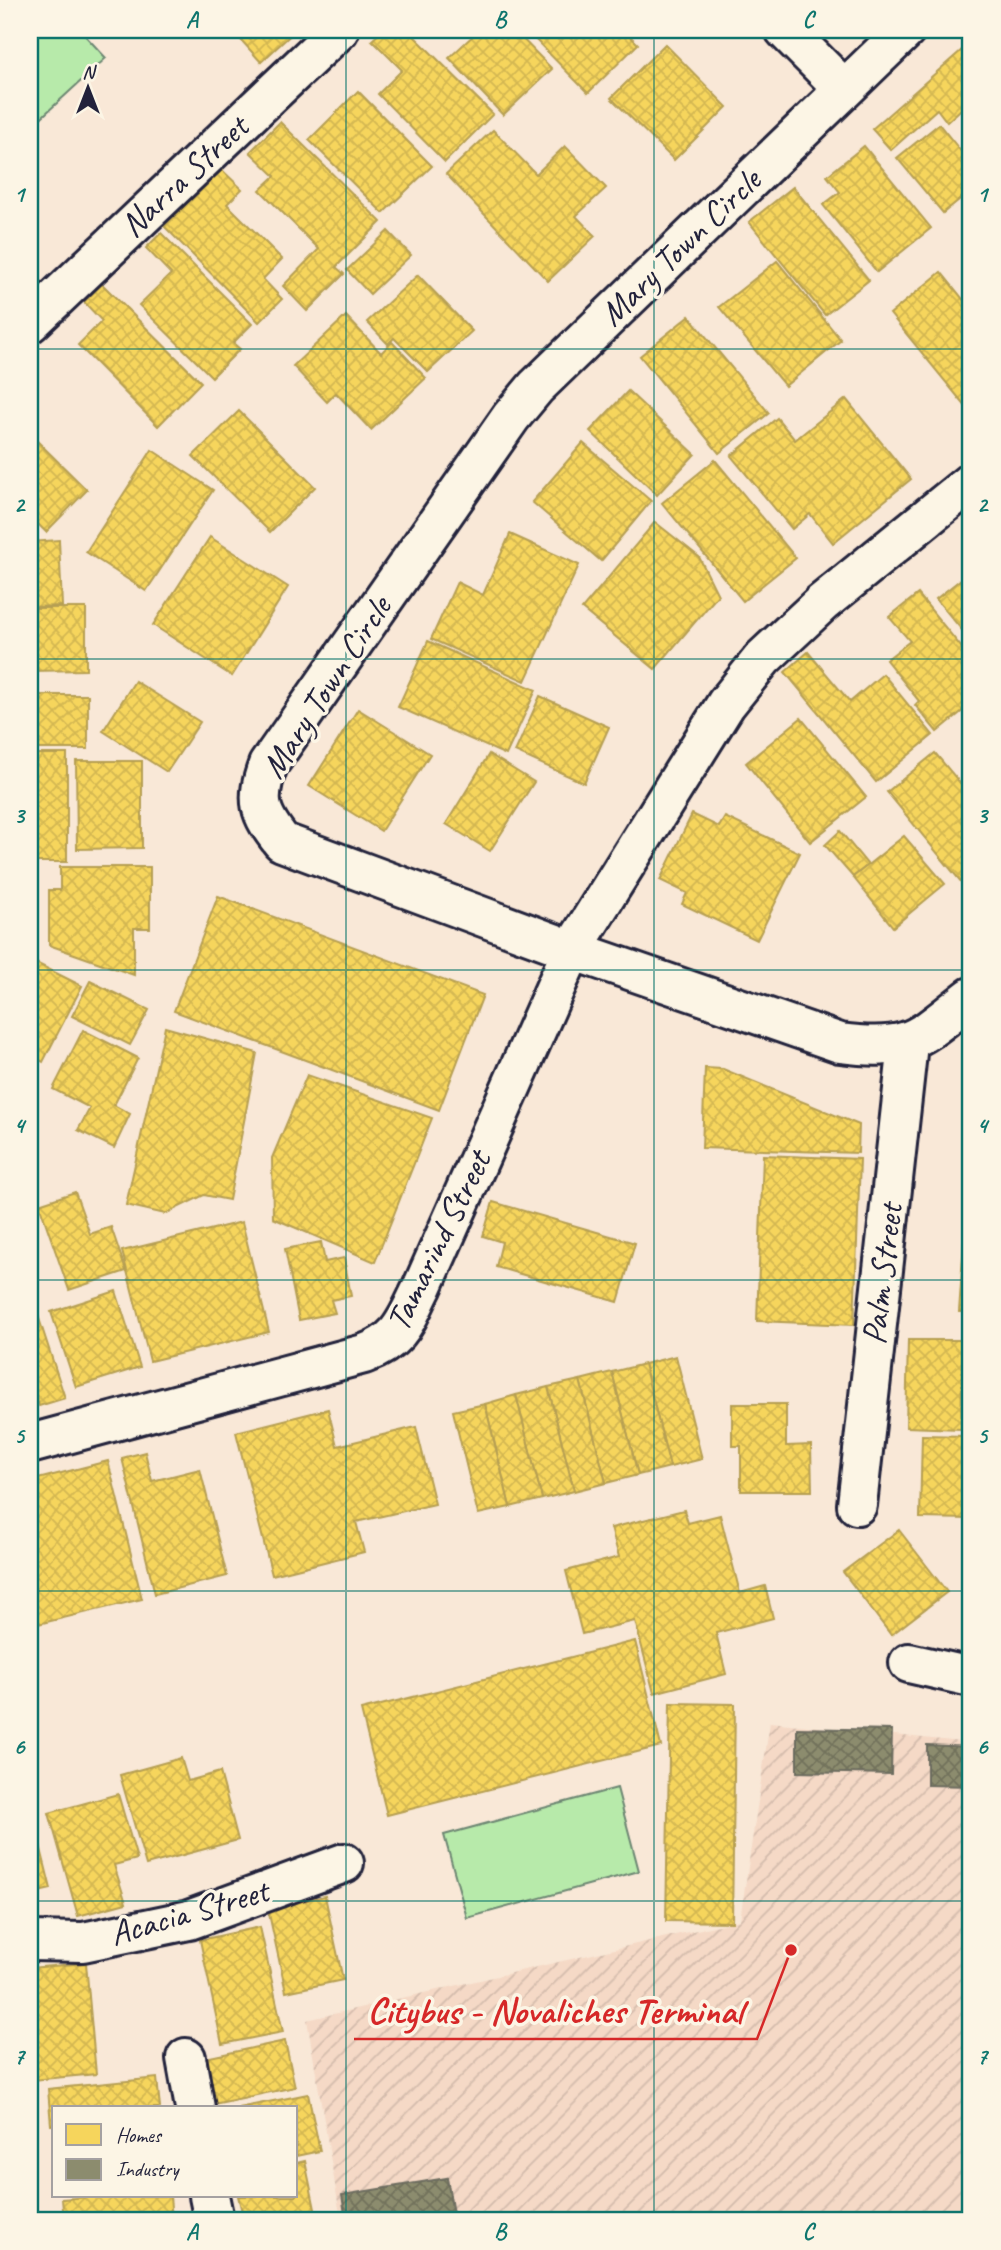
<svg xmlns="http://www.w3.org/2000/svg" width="1001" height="2250" font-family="Caveat,sans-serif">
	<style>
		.industrial { fill: url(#industrial-furrows) }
		.pitch { fill: #b7eaaa; stroke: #6c8672; stroke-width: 2 }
		.homes { fill: url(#homes-cross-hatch); stroke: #b69f52; stroke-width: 2 }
		.industry { fill: url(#industry-cross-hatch); stroke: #6c6c5f; stroke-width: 2 }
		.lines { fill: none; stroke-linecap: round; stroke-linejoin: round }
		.minor-casing { stroke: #22223b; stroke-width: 44 }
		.minor { stroke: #fcf5e5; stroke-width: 38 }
		.grid { fill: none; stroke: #0f766e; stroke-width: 2; stroke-opacity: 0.55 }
		.labels { text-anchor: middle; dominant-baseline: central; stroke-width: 7; stroke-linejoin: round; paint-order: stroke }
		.street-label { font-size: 35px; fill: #22223b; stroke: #fcf5e5 }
		.leader { fill: none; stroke: #d62828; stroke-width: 2.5 }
		.callout-dot { fill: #d62828; stroke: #fcf5e5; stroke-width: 2.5 }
		.callout-label { font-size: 37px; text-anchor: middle; font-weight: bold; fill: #d62828; stroke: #fcf5e5; stroke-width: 7; stroke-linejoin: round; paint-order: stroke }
		.neatline { fill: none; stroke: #0f766e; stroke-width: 2.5 }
		.grid-label { font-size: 23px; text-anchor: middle; font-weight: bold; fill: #0f766e }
	</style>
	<defs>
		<pattern id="industrial-furrows" width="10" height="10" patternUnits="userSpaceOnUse" patternTransform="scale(1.75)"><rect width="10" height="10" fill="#f5d9c6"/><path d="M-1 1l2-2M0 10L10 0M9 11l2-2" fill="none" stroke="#d2baab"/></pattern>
		<pattern id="homes-cross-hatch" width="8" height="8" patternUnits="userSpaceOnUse" patternTransform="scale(1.75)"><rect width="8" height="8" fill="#f6d55c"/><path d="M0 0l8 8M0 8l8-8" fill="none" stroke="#d3b751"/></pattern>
		<pattern id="industry-cross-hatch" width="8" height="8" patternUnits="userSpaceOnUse" patternTransform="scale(1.75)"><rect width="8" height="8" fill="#8c8c6e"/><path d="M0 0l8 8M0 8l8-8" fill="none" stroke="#72725c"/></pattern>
	</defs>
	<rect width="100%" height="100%" fill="#f9e8d7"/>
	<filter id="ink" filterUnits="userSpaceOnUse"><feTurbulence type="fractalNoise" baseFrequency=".0143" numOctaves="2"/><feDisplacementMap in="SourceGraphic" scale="14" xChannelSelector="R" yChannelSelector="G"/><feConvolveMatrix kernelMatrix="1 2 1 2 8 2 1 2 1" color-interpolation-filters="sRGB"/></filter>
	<g filter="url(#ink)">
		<path class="industrial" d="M 770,1722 L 971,1743 L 971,2220 L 341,2220 L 307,2020 L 740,1920 Z"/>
		<g class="pitch">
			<path d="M 30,30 L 80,30 L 106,58 L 32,126 Z"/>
			<path d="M 617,1788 L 639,1871 L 467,1918 L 444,1835 Z"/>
		</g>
		<g class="homes">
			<path d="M 232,30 L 296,30 L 261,62 Z"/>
			<path d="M 383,30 L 408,30 L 493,114 L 445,162 L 378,94 L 402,70 L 372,40 Z"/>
			<path d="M 479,30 L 514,30 L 552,69 L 503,115 L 449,58 Z"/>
			<path d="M 526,30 L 624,30 L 638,44 L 588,93 Z"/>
			<path d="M 971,42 L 971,100 L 947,122 L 937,109 L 891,150 L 872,129 Z"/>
			<path d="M 665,44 L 727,107 L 674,160 L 611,98 Z"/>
			<path d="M 358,91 L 432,166 L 383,213 L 309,140 Z"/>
			<path d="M 280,122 L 381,222 L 336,267 L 344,274 L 307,311 L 283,286 L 319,249 L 260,190 L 275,176 L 250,152 Z"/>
			<path d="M 939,124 L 971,164 L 971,190 L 943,213 L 897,158 Z"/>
			<path d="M 493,130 L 536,174 L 565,146 L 606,188 L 576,216 L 595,236 L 548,281 L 446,174 Z"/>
			<path d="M 864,146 L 931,228 L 877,272 L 823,205 L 840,192 L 827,176 Z"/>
			<path d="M 221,169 L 242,189 L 227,204 L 282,259 L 263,279 L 282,299 L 259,322 L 164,226 Z"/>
			<path d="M 793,187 L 869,280 L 825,315 L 749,222 Z"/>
			<path d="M 388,231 L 411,255 L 370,294 L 347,270 Z"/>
			<path d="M 161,233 L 252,324 L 233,343 L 240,349 L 212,377 L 139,305 L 171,274 L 146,248 Z"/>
			<path d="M 777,261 L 841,340 L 785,386 L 719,307 Z"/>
			<path d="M 941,272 L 971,309 L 971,413 L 890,314 Z"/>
			<path d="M 418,275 L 472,331 L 428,372 L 394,338 L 388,344 L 367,322 Z"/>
			<path d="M 102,284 L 201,382 L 158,426 L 78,345 L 102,321 L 84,302 Z"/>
			<path d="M 346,316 L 381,353 L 392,342 L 426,378 L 371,430 L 336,393 L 327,402 L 293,366 Z"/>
			<path d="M 689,316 L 769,413 L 719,453 L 640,356 Z"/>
			<path d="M 628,391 L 695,454 L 657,495 L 590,431 Z"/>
			<path d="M 846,399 L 911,479 L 833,543 L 810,514 L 792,529 L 731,456 L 777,418 L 795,440 Z"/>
			<path d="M 239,411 L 315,487 L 270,532 L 193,456 Z"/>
			<path d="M 30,434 L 87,490 L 46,532 L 30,516 Z"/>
			<path d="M 583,443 L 651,501 L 601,561 L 532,502 Z"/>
			<path d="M 152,450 L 213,490 L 146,591 L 86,552 Z"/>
			<path d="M 715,460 L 796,558 L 743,601 L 662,503 Z"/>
			<path d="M 655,522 L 699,557 L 718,595 L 655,669 L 582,609 Z"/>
			<path d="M 510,534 L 579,565 L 525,681 L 431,639 L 457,582 L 483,595 Z"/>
			<path d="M 210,537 L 288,587 L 232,676 L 153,625 Z"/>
			<path d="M 59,540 L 62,606 L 30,607 L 30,542 Z"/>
			<path d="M 971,571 L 971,641 L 936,599 Z"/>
			<path d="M 918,594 L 971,659 L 971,704 L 937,732 L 915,705 L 919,701 L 886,660 L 910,641 L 889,617 Z"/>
			<path d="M 30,608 L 86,608 L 86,670 L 30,671 Z"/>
			<path d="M 428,641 L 536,690 L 506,755 L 398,707 Z"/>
			<path d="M 808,652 L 850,702 L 883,674 L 933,735 L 876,782 L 785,672 Z"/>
			<path d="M 135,681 L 200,722 L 167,772 L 103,731 Z"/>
			<rect x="30" y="695" width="58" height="54"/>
			<path d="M 540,696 L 609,727 L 584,783 L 515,752 Z"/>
			<path d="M 358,709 L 430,754 L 381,831 L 309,786 Z"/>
			<path d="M 801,718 L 866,797 L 810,842 L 746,763 Z"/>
			<path d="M 935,753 L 971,796 L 971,894 L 887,792 Z"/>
			<rect x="30" y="754" width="37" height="108"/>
			<path d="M 489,754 L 534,782 L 490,851 L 446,824 Z"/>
			<path d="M 971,760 L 971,779 L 962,767 Z"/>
			<path d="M 76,761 L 142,761 L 142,848 L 77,849 Z"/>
			<path d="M 692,814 L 719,827 L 725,817 L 800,853 L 757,940 L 682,904 L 687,893 L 660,880 Z"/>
			<path d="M 840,831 L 868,865 L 853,877 L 825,845 Z"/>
			<path d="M 904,836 L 945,884 L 893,927 L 853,877 Z"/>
			<path d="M 60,867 L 150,867 L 150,928 L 134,928 L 134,975 L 49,945 L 49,890 L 60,890 Z"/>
			<path d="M 218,896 L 483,995 L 439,1110 L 174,1011 Z"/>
			<path d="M 36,963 L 82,986 L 43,1062 L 30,1055 L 30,975 Z"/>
			<path d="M 90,981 L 149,1010 L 130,1045 L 72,1016 Z"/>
			<path d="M 165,1027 L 257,1053 L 229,1200 L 204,1195 L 165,1214 L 126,1205 Z"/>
			<path d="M 83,1030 L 138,1058 L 114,1105 L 130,1114 L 114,1148 L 78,1130 L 90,1108 L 53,1089 Z"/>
			<path d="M 705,1068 L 723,1069 L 859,1125 L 858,1153 L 702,1148 Z"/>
			<path d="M 307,1075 L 432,1118 L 375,1262 L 273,1218 L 272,1158 Z"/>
			<path d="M 763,1155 L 860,1159 L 854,1325 L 757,1321 Z"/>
			<path d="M 75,1192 L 90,1234 L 111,1227 L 126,1271 L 69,1290 L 39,1204 Z"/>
			<path d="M 493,1202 L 635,1243 L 618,1302 L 496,1267 L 502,1242 L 483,1236 Z"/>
			<path d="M 242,1222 L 269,1332 L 150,1361 L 122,1251 Z"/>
			<path d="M 965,1227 L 971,1227 L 971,1312 L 959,1312 Z"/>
			<path d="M 321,1242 L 325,1262 L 344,1258 L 351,1296 L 331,1300 L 335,1313 L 299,1320 L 285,1249 Z"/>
			<path d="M 30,1291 L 65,1398 L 39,1406 L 30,1379 Z"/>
			<path d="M 116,1291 L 140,1367 L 76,1387 L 51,1312 Z"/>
			<path d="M 908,1340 L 963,1340 L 961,1429 L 906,1427 Z"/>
			<path d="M 970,1343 L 971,1519 L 920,1518 L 922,1435 L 967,1436 Z"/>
			<path d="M 676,1356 L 702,1459 L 670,1467 L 644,1364 Z"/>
			<path d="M 644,1364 L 670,1467 L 638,1475 L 612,1372 Z"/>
			<path d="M 612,1372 L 638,1475 L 606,1483 L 580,1380 Z"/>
			<path d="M 580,1380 L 606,1483 L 574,1491 L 548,1387 Z"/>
			<path d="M 548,1387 L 574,1491 L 542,1499 L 516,1395 Z"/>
			<path d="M 516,1395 L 542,1499 L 510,1507 L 485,1404 Z"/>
			<path d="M 485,1404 L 510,1507 L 478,1514 L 453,1411 Z"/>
			<path d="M 732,1404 L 786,1404 L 786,1446 L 811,1445 L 812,1491 L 741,1491 L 741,1446 L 732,1446 Z"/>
			<path d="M 328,1409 L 337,1446 L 416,1427 L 435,1504 L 356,1522 L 364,1552 L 272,1575 L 236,1432 Z"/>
			<path d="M 145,1452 L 152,1481 L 200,1469 L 227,1576 L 155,1594 L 122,1458 Z"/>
			<path d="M 108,1461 L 142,1599 L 30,1626 L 30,1481 Z"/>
			<path d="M 684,1510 L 688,1523 L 720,1515 L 740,1593 L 765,1586 L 773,1618 L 716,1633 L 726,1674 L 654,1693 L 635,1621 L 582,1634 L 566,1571 L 619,1557 L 611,1528 Z"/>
			<path d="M 899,1530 L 947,1592 L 891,1635 L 843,1572 Z"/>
			<path d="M 635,1641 L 661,1746 L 387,1815 L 361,1710 Z"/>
			<path d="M 670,1703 L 735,1704 L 732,1922 L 666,1921 Z"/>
			<path d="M 181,1758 L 188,1781 L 220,1772 L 238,1840 L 146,1865 L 120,1775 Z"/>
			<path d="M 118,1794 L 137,1859 L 114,1865 L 126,1903 L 78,1916 L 49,1813 Z"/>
			<path d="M 30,1805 L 51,1889 L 30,1894 Z"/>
			<path d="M 325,1896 L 343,1980 L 286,1992 L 268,1909 Z"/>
			<path d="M 260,1927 L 283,2032 L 222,2044 L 200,1940 Z"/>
			<path d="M 86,1963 L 96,2074 L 33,2080 L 30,1968 Z"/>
			<path d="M 285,2041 L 295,2087 L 199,2107 L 191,2061 Z"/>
			<path d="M 157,2078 L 160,2108 L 54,2108 L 54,2125 L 51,2125 L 48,2089 Z"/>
			<path d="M 308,2094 L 320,2151 L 296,2156 L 296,2108 L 238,2108 Z"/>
			<path d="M 305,2161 L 316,2214 L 284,2220 L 244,2220 L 238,2196 L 296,2196 L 296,2163 Z"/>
			<path d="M 101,2196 L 170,2196 L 172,2220 L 64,2220 L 62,2199 Z"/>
		</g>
		<g class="industry">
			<path d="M 797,1728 L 892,1730 L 891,1774 L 797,1772 Z"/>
			<path d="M 927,1745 L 971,1747 L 971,1786 L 927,1785 Z"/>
			<path d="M 447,2178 L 454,2220 L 346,2220 L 342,2195 Z"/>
		</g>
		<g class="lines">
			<defs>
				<g id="minor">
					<path d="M 785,30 L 844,89"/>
					<path d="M 906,30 L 536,387 L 511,417 L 268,765 C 255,801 259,813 282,842 L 572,950 L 840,1043 C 911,1052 917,1039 971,997"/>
					<path d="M 30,323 L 339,30"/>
					<path d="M 30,1444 L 364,1354 C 401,1340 405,1322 422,1288 L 572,950 L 726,704 L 763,658 L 822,603 L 971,482"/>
					<path d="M 857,1505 L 908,1044"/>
					<path d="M 909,1663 L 971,1677"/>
					<path d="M 30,1941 L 83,1942 L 189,1920 L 344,1863"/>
					<path d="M 186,2058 L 195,2108"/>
					<path d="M 209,2196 L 214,2220"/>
				</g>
			</defs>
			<use href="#minor" class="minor-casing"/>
			<use href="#minor" class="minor"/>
		</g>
	</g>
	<path class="grid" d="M 346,30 L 346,2220M 654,30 L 654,2220M 30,349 L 971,349M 30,659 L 971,659M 30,970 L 971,970M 30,1280 L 971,1280M 30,1591 L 971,1591M 30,1901 L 971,1901"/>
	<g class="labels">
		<g class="street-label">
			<text transform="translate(184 176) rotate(-43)">Narra Street</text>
			<text transform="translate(680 247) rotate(-44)">Mary Town Circle</text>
			<text transform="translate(326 687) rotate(-57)">Mary Town Circle</text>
			<text transform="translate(438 1241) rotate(-64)">Tamarind Street</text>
			<text transform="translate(882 1274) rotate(-83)">Palm Street</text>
			<text transform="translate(189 1912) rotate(-16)">Acacia Street</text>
		</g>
	</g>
	<path class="leader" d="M791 1950L757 2039H354"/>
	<circle class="callout-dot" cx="791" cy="1950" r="7"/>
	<g class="callout-label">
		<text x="555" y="2023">Citybus - Novaliches Terminal</text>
	</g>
	<rect width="1001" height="2250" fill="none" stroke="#fcf5e5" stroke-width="77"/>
	<rect x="52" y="2106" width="245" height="91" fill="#fcf5e5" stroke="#a5a1a1" stroke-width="2"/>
	<rect x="66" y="2124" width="35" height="21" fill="#f6d55c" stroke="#a5a1a1" stroke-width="2"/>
	<text x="116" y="2142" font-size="21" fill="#22223b">Homes</text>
	<rect x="66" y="2159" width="35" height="21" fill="#8c8c6e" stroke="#a5a1a1" stroke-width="2"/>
	<text x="116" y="2176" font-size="21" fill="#22223b">Industry</text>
	<g transform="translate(88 88)" stroke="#fcf5e5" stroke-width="5" paint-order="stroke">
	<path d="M0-5L12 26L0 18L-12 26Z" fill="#22223b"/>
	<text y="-10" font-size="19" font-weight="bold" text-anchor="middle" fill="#22223b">N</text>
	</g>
	<rect x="38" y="38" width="924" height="2174" class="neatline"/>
	<g class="grid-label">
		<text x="192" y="27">A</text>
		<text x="500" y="27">B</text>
		<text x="808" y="27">C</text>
		<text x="19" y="202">1</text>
		<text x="982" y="202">1</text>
		<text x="19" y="512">2</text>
		<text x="982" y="512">2</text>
		<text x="19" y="823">3</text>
		<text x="982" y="823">3</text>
		<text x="19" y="1133">4</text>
		<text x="982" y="1133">4</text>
		<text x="19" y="1443">5</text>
		<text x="982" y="1443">5</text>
		<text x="19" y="1754">6</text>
		<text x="982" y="1754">6</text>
		<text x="19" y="2064">7</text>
		<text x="982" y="2064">7</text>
		<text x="192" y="2239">A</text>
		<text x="500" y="2239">B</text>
		<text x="808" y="2239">C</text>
	</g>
</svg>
